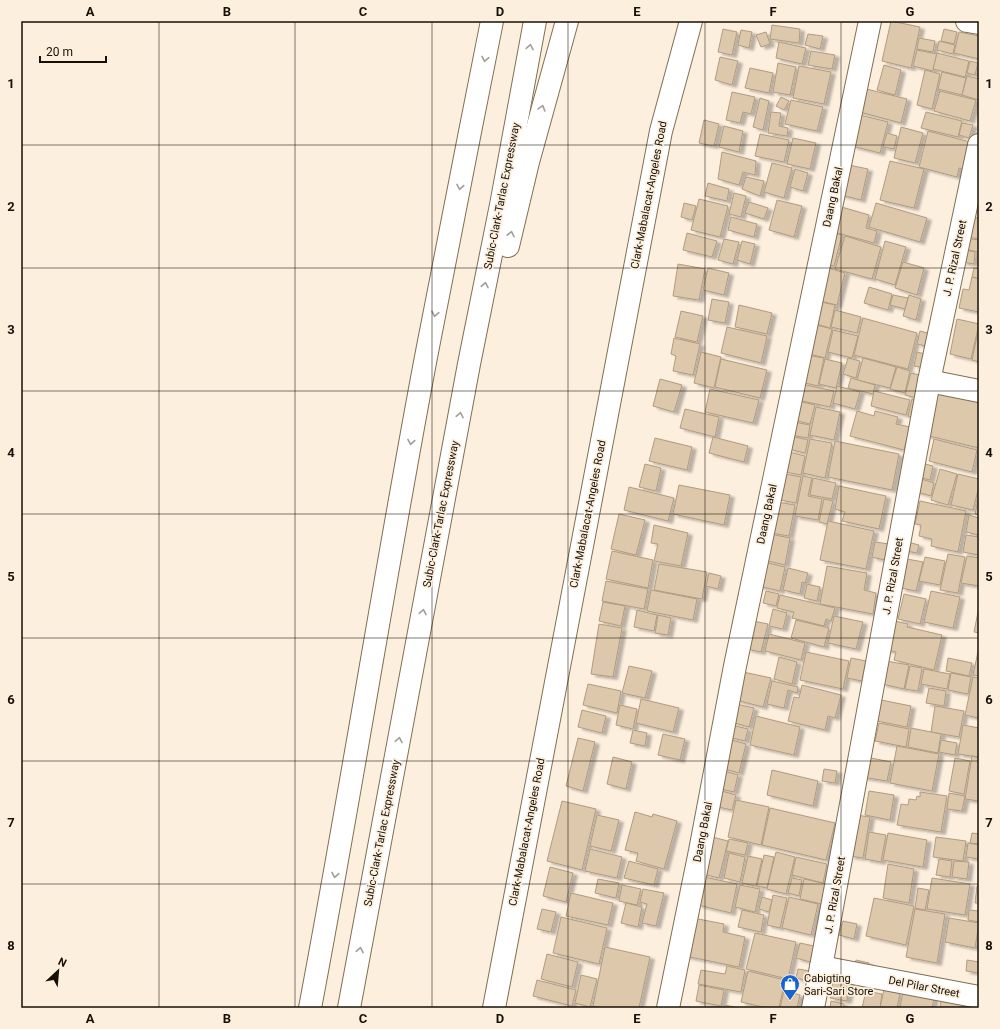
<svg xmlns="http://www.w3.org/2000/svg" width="1000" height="1029" font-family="Roboto,sans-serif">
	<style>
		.building { fill: #dec8ac; stroke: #b09b80; filter: url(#shadow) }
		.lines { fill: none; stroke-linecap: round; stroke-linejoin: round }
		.minor-casing { stroke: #826e54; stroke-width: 24 }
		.highway-casing { stroke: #826e54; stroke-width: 24 }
		.minor { stroke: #fff; stroke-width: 22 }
		.highway { stroke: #fff; stroke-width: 22 }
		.oneway { stroke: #a29f9b }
		.grid { fill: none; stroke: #171006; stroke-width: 1; stroke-opacity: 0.55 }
		.labels { text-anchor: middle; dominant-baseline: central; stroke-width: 3.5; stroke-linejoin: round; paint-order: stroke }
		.street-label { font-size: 11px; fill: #171006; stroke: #fdefde }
		.poi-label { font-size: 11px; fill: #171006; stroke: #fdefde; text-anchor: start }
		.neatline { fill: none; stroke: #171006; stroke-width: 1.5 }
		.grid-label { font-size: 13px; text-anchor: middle; font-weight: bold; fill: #171006 }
	</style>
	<defs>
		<filter id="shadow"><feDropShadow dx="4.5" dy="2.5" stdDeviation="1" flood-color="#0004"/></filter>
	</defs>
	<rect width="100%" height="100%" fill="#fdefde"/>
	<g class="building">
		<path d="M 891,21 L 920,27 L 911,68 L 882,61 Z"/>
		<path d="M 772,25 L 800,29 L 799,43 L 770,39 Z"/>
		<path d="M 723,29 L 737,32 L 732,55 L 718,52 Z"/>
		<path d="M 944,29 L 957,32 L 954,44 L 941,41 Z"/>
		<path d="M 741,30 L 752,32 L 749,48 L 738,45 Z"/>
		<path d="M 766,32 L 770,44 L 761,47 L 756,35 Z"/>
		<path d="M 959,32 L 979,36 L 979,59 L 954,53 Z"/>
		<path d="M 808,34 L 823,36 L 820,49 L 805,45 Z"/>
		<path d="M 919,38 L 935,41 L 933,52 L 917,49 Z"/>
		<path d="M 939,41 L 955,45 L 953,54 L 937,50 Z"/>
		<path d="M 779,42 L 806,48 L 802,64 L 776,58 Z"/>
		<path d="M 917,50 L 937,54 L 933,71 L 913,66 Z"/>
		<path d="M 811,51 L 835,55 L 832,69 L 808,65 Z"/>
		<path d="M 937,53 L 969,61 L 965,77 L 933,69 Z"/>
		<path d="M 720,57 L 738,61 L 732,85 L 715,80 Z"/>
		<path d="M 970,61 L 978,63 L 975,75 L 967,73 Z"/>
		<path d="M 778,63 L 796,67 L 790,95 L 773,92 Z"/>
		<path d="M 884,65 L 901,70 L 895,95 L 877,90 Z"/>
		<path d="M 799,66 L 831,72 L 824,104 L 793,98 Z"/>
		<path d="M 750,68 L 773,73 L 769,93 L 745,88 Z"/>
		<path d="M 925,70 L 940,74 L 932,109 L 917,105 Z"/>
		<path d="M 942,72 L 966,78 L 962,95 L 938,89 Z"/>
		<path d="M 967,76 L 979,79 L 979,100 L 962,95 Z"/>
		<path d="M 862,88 L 907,99 L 901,123 L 856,111 Z"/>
		<path d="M 940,91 L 976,100 L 970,121 L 934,111 Z"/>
		<path d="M 732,92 L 755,97 L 751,114 L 743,112 L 740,123 L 726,120 Z"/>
		<path d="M 781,97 L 789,101 L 784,110 L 776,106 Z"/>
		<path d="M 760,98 L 769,101 L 763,130 L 753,127 Z"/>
		<path d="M 791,100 L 823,107 L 817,131 L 785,124 Z"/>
		<path d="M 771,112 L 781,113 L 779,126 L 788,128 L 787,136 L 768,133 Z"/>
		<path d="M 926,112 L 962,121 L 958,137 L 921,128 Z"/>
		<path d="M 860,115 L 888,122 L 880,153 L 852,146 Z"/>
		<path d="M 704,120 L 719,124 L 714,146 L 699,143 Z"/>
		<path d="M 962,123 L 973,125 L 969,138 L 959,135 Z"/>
		<path d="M 724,126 L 743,131 L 739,152 L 719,147 Z"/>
		<path d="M 901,127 L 923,133 L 915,163 L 894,158 Z"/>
		<path d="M 928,131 L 974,143 L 967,170 L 959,168 L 957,177 L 919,167 Z"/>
		<path d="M 887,133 L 897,136 L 894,149 L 883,147 Z"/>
		<path d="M 760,134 L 789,140 L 784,162 L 755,156 Z"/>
		<path d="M 793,138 L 816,143 L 810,169 L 787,164 Z"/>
		<path d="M 722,152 L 756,161 L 755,175 L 743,172 L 739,185 L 718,179 Z"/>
		<path d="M 890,161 L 924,169 L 914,208 L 880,200 Z"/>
		<path d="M 772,163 L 792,168 L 784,198 L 764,192 Z"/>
		<path d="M 844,164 L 868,169 L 861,200 L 837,194 Z"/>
		<path d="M 795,169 L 808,173 L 803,191 L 790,187 Z"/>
		<path d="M 746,177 L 764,181 L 760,196 L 742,189 Z"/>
		<path d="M 708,183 L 729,189 L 727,201 L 705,196 Z"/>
		<path d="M 734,193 L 746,196 L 741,217 L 729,214 Z"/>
		<path d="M 699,199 L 728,206 L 720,237 L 691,230 Z"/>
		<path d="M 777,200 L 802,206 L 794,237 L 769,230 Z"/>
		<path d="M 749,202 L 768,208 L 764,219 L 745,213 Z"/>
		<path d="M 684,203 L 696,206 L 692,220 L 681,217 Z"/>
		<path d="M 876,203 L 927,218 L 920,242 L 869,227 Z"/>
		<path d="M 838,206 L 869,215 L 866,228 L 877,231 L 874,243 L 830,231 Z"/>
		<path d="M 731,217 L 757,224 L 754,237 L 728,230 Z"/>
		<path d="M 971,217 L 979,218 L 979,239 L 968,237 Z"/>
		<path d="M 830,232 L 842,235 L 834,266 L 822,263 Z"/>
		<path d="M 687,233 L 717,241 L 712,257 L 683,250 Z"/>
		<path d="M 845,236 L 881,247 L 872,279 L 835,269 Z"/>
		<path d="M 965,238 L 979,240 L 979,252 L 963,249 Z"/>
		<path d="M 724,239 L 739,242 L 733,264 L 718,260 Z"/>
		<path d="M 742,241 L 755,244 L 750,264 L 737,260 Z"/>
		<path d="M 885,241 L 906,247 L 895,285 L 875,279 Z"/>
		<path d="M 965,250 L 975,252 L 974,264 L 962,262 Z"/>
		<path d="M 903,262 L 924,268 L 917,295 L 895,288 Z"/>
		<path d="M 678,264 L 705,269 L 699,300 L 673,296 Z"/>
		<path d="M 708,268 L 729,273 L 724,295 L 703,290 Z"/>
		<path d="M 829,268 L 845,273 L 837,305 L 820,301 Z"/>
		<path d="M 974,268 L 979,269 L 979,279 L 972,277 Z"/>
		<path d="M 972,277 L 979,279 L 979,312 L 959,308 L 963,289 L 969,290 Z"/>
		<path d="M 869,287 L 892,294 L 888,310 L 864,303 Z"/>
		<path d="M 893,295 L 908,298 L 905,309 L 890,305 Z"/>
		<path d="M 909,295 L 921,299 L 916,320 L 903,316 Z"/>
		<path d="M 712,299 L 729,302 L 725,323 L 708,320 Z"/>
		<path d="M 821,302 L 835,305 L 830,328 L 816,324 Z"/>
		<path d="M 739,305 L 772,313 L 767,334 L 735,327 Z"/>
		<path d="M 835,310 L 861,317 L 857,333 L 831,327 Z"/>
		<path d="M 681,311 L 703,316 L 697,342 L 675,337 Z"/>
		<path d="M 863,318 L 917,333 L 908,369 L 854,355 Z"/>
		<path d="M 957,319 L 979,324 L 971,359 L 950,354 Z"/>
		<path d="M 813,324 L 832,329 L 825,358 L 806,353 Z"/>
		<path d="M 727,327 L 767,336 L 761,363 L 721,353 Z"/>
		<path d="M 833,330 L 858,336 L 852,358 L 828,352 Z"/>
		<path d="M 920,331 L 939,336 L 935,348 L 917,344 Z"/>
		<path d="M 977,336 L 979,336 L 979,362 L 972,360 Z"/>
		<path d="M 674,338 L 700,344 L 693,375 L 673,371 L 676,356 L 671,354 Z"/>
		<path d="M 701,352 L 721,357 L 714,388 L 694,383 Z"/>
		<path d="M 917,352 L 933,356 L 930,369 L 914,366 Z"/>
		<path d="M 807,355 L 824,358 L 818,386 L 801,382 Z"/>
		<path d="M 848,358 L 860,361 L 856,378 L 843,374 Z"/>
		<path d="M 863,358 L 896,367 L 890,388 L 857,380 Z"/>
		<path d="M 721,359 L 767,370 L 760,398 L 715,387 Z"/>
		<path d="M 825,359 L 842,363 L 836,388 L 819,384 Z"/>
		<path d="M 897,367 L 910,371 L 905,393 L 890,389 Z"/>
		<path d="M 911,373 L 923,376 L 917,398 L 905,395 Z"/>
		<path d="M 851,378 L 875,385 L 873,394 L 848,388 Z"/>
		<path d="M 660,379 L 682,385 L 674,412 L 653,406 Z"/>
		<path d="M 801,384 L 834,391 L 830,407 L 798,400 Z"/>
		<path d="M 937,384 L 979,394 L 979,448 L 925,435 Z"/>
		<path d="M 837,386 L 860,392 L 855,409 L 833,403 Z"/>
		<path d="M 710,389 L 759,400 L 753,423 L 705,412 Z"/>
		<path d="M 874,391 L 910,400 L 906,415 L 871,406 Z"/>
		<path d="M 912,399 L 921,402 L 917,419 L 908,416 Z"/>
		<path d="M 798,401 L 815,405 L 810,424 L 794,420 Z"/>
		<path d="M 816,407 L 840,412 L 834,440 L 810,435 Z"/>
		<path d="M 685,409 L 719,417 L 715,437 L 680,428 Z"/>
		<path d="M 857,411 L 874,416 L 875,411 L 898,417 L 896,424 L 910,427 L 904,450 L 850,436 Z"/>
		<path d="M 794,422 L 810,425 L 808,438 L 791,435 Z"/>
		<path d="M 791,436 L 808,440 L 805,453 L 789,449 Z"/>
		<path d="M 713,437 L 748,446 L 744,462 L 709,453 Z"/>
		<path d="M 655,438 L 692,447 L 687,470 L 649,461 Z"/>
		<path d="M 810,439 L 832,443 L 825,478 L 803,473 Z"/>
		<path d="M 934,439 L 977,450 L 972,472 L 929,461 Z"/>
		<path d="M 835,441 L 899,454 L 892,490 L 828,477 Z"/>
		<path d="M 789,452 L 805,456 L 801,475 L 785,472 Z"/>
		<path d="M 921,463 L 933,466 L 930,480 L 918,477 Z"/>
		<path d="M 645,464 L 661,468 L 656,491 L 639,487 Z"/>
		<path d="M 940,469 L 957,474 L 948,505 L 931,500 Z"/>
		<path d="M 785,474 L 801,477 L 796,503 L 780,500 Z"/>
		<path d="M 958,474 L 979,479 L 979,486 L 973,510 L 951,505 Z"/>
		<path d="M 803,476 L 812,478 L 808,496 L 822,499 L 818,520 L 795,516 Z"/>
		<path d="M 813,478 L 836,483 L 832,499 L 810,495 Z"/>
		<path d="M 918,478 L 934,483 L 931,496 L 914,491 Z"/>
		<path d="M 679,485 L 730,495 L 724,525 L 673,514 Z"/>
		<path d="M 839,486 L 886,496 L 879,529 L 842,521 L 845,512 L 835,509 Z"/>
		<path d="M 629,487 L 674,498 L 668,521 L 624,510 Z"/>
		<path d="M 979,496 L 979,515 L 975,514 Z"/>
		<path d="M 824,499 L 833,501 L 827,524 L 819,522 Z"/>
		<path d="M 920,501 L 966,511 L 958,552 L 931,546 L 932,539 L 919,536 L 921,525 L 915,524 Z"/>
		<path d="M 777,502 L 795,505 L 789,536 L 771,533 Z"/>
		<path d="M 619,514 L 645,520 L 636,555 L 611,549 Z"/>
		<path d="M 969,515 L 979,518 L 979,535 L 966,532 Z"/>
		<path d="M 828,521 L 874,531 L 866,569 L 820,560 Z"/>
		<path d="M 654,525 L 688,533 L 681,566 L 654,561 L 658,544 L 651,543 Z"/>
		<path d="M 770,534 L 790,538 L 785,565 L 764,560 Z"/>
		<path d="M 966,535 L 979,537 L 979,555 L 963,552 Z"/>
		<path d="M 903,541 L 919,545 L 917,553 L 901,550 Z"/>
		<path d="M 875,542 L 889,544 L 885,560 L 872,557 Z"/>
		<path d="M 612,551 L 653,560 L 648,588 L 606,579 Z"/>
		<path d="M 948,554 L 965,557 L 958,593 L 940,590 Z"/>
		<path d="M 967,556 L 979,558 L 979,586 L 961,583 Z"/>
		<path d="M 925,557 L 945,561 L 940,585 L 919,581 Z"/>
		<path d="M 907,559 L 923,562 L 916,591 L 901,588 Z"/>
		<path d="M 764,562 L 785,567 L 780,591 L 758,586 Z"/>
		<path d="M 659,564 L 707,572 L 702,599 L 654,590 Z"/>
		<path d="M 827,566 L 867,573 L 864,590 L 876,593 L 873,614 L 820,604 Z"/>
		<path d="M 788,568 L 808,573 L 805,583 L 802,582 L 800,594 L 783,590 Z"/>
		<path d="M 709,573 L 721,576 L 718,589 L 706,586 Z"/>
		<path d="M 606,581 L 648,589 L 644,609 L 602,601 Z"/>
		<path d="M 807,584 L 820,587 L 817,601 L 804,598 Z"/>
		<path d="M 651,590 L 697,599 L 693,620 L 647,611 Z"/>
		<path d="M 766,591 L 779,594 L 776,606 L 763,603 Z"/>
		<path d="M 931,591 L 960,597 L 953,628 L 924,622 Z"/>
		<path d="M 904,594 L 926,599 L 920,624 L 898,619 Z"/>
		<path d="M 780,595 L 835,608 L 831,621 L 826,619 L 824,626 L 792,618 L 794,612 L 777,608 Z"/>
		<path d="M 603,602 L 625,606 L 621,626 L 599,621 Z"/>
		<path d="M 979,607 L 979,633 L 974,632 Z"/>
		<path d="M 773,609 L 787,613 L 783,629 L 769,626 Z"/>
		<path d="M 637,610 L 657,615 L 654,631 L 634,627 Z"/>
		<path d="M 658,615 L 671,618 L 668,635 L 655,633 Z"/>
		<path d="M 834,616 L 863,622 L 856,649 L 828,643 Z"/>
		<path d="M 796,620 L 829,628 L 824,647 L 791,638 Z"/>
		<path d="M 890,620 L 908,624 L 907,627 L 942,635 L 934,670 L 894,660 L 896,652 L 884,649 Z"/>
		<path d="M 753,621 L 768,624 L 761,652 L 747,649 Z"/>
		<path d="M 599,624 L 622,628 L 613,677 L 591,674 Z"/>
		<path d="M 769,634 L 805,643 L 801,660 L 765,651 Z"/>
		<path d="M 979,647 L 979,676 L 973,675 Z"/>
		<path d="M 806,652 L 849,661 L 843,689 L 800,680 Z"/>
		<path d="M 779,657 L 797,662 L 792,684 L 774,679 Z"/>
		<path d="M 851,658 L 866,661 L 862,681 L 847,678 Z"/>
		<path d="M 948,658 L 972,663 L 969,676 L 946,671 Z"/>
		<path d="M 886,661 L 909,665 L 904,689 L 882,684 Z"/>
		<path d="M 629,666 L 652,671 L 645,698 L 622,693 Z"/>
		<path d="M 910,666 L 922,668 L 918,691 L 905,689 Z"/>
		<path d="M 924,669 L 950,674 L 947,689 L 921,684 Z"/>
		<path d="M 743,672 L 771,678 L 763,707 L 736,700 Z"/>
		<path d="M 951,673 L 971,677 L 968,694 L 948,690 Z"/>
		<path d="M 973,677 L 979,678 L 979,718 L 965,715 Z"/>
		<path d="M 772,681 L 798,687 L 797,693 L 788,690 L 784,708 L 767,704 Z"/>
		<path d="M 588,684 L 621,691 L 617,713 L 583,705 Z"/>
		<path d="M 802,685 L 841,695 L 835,718 L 828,716 L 825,730 L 788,721 L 794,697 L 799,698 Z"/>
		<path d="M 929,688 L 946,691 L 944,706 L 926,703 Z"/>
		<path d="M 641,699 L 679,708 L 673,732 L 636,723 Z"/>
		<path d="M 881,700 L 911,706 L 907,727 L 877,721 Z"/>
		<path d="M 732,703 L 754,708 L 749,727 L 728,721 Z"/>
		<path d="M 620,705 L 637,709 L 633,729 L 616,725 Z"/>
		<path d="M 935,706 L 964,711 L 959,737 L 931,732 Z"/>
		<path d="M 582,710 L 606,716 L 602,733 L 578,727 Z"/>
		<path d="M 756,716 L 800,727 L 794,755 L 750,745 Z"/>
		<path d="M 879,723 L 909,729 L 906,747 L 875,741 Z"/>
		<path d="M 731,725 L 748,729 L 745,741 L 728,737 Z"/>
		<path d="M 963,725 L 979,728 L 979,757 L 958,754 Z"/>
		<path d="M 911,728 L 941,734 L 938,753 L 908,747 Z"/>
		<path d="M 633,730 L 647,733 L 645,746 L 630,743 Z"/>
		<path d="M 663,734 L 685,739 L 680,760 L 658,755 Z"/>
		<path d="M 578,738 L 595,742 L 583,791 L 566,786 Z"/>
		<path d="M 728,739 L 746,744 L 739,773 L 721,768 Z"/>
		<path d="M 941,740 L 957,743 L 955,755 L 939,752 Z"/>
		<path d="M 897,746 L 939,754 L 932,791 L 890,783 Z"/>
		<path d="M 972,756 L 979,758 L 979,801 L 965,799 Z"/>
		<path d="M 613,757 L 632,762 L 626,789 L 607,784 Z"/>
		<path d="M 866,757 L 891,762 L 887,781 L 862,777 Z"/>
		<path d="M 955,758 L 970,761 L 964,794 L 949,791 Z"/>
		<path d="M 824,769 L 837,771 L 835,783 L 822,781 Z"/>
		<path d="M 720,770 L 738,775 L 734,792 L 716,788 Z"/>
		<path d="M 772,770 L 818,781 L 813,806 L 767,795 Z"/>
		<path d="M 718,790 L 736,795 L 732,810 L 714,806 Z"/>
		<path d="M 869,791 L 894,795 L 890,820 L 865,815 Z"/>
		<path d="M 920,792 L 947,796 L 941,832 L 897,825 L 901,804 L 908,805 L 909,799 L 916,800 L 917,796 L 920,797 Z"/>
		<path d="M 949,793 L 965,796 L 962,811 L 947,809 Z"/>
		<path d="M 736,800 L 769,807 L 761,845 L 728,837 Z"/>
		<path d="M 562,801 L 596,809 L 582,870 L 547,861 Z"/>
		<path d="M 770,808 L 835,823 L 826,860 L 762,845 Z"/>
		<path d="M 635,812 L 652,817 L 653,814 L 677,821 L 664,869 L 636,861 L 638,853 L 625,850 Z"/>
		<path d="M 597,815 L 619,820 L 611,851 L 590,846 Z"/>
		<path d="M 856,815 L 870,817 L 863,858 L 850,856 Z"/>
		<path d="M 869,832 L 886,835 L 881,862 L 865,859 Z"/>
		<path d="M 888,833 L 927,840 L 923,867 L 883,860 Z"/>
		<path d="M 972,833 L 979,834 L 979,844 L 970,843 Z"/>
		<path d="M 708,836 L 728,841 L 719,878 L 699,873 Z"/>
		<path d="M 936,837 L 966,841 L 963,861 L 933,857 Z"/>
		<path d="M 729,839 L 748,843 L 745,855 L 726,851 Z"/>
		<path d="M 968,843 L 979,845 L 979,859 L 966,857 Z"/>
		<path d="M 590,849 L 622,857 L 617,878 L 585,871 Z"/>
		<path d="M 776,852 L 795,857 L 786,894 L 767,889 Z"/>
		<path d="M 729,853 L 745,857 L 740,882 L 724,878 Z"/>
		<path d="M 764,855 L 774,857 L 767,888 L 757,886 Z"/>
		<path d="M 748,856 L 762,859 L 756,886 L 742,883 Z"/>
		<path d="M 796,857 L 827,864 L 823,883 L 792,875 Z"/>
		<path d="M 939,859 L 952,861 L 950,877 L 936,875 Z"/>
		<path d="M 629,861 L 658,869 L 654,885 L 624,878 Z"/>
		<path d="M 954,861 L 969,862 L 967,879 L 952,877 Z"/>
		<path d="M 888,864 L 914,869 L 909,903 L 883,898 Z"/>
		<path d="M 550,867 L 573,873 L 566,902 L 543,896 Z"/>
		<path d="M 704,877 L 737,884 L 731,913 L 698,905 Z"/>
		<path d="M 792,878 L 802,880 L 799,896 L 788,893 Z"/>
		<path d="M 932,878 L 970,884 L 965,915 L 927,909 Z"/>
		<path d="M 598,879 L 619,883 L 616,898 L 595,893 Z"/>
		<path d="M 804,879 L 827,884 L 822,904 L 800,899 Z"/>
		<path d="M 622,885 L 641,889 L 637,905 L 619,901 Z"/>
		<path d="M 740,885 L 760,889 L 755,912 L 735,907 Z"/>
		<path d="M 977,886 L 979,886 L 979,903 L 975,903 Z"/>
		<path d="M 918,888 L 929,890 L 925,910 L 915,908 Z"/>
		<path d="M 643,889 L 664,893 L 656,926 L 642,923 L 647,904 L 640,902 Z"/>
		<path d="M 571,893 L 613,903 L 608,925 L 566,916 Z"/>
		<path d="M 773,895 L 787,898 L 780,928 L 767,925 Z"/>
		<path d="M 762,897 L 772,900 L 769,912 L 759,909 Z"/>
		<path d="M 789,897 L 818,904 L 811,935 L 782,928 Z"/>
		<path d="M 874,898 L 914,906 L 906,945 L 866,936 Z"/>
		<path d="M 626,903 L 642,907 L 638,927 L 621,923 Z"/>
		<path d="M 542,909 L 556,912 L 551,932 L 537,929 Z"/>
		<path d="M 915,909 L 945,914 L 937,963 L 906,957 Z"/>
		<path d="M 742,910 L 764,915 L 761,932 L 738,927 Z"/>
		<path d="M 969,910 L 979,911 L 979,922 L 968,920 Z"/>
		<path d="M 561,917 L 607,928 L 599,964 L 553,953 Z"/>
		<path d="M 693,918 L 724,924 L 723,932 L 745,937 L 739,967 L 685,956 Z"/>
		<path d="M 949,918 L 979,923 L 975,948 L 945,942 Z"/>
		<path d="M 843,921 L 857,924 L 854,939 L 839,935 Z"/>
		<path d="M 755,933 L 796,942 L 788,979 L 746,969 Z"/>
		<path d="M 800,943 L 814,946 L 810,962 L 796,958 Z"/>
		<path d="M 605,947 L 650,957 L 639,1008 L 603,1008 L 593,1006 Z"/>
		<path d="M 547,954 L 578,962 L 572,987 L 541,979 Z"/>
		<path d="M 856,960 L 869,963 L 868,971 L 854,969 Z"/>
		<path d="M 967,960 L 979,962 L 979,973 L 966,971 Z"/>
		<path d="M 727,966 L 745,970 L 741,992 L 698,984 L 701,970 L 725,974 Z"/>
		<path d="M 798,969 L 810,971 L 808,981 L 796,978 Z"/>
		<path d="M 748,971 L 785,980 L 779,1008 L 767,1008 L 741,1002 Z"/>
		<path d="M 581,975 L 597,979 L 590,1007 L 575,1003 Z"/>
		<path d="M 834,976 L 851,979 L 847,1001 L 830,998 Z"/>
		<path d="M 537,980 L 576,990 L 572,1006 L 533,996 Z"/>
		<path d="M 699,985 L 724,990 L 721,1006 L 696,1001 Z"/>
		<path d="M 884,989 L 900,993 L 897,1008 L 880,1008 Z"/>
		<path d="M 784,991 L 800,995 L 797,1008 L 780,1008 Z"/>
		<path d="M 866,991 L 882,994 L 880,1008 L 862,1008 Z"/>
		<path d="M 903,992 L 934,998 L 932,1008 L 900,1008 Z"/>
		<path d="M 942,994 L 964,999 L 962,1008 L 940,1007 Z"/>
		<path d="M 831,1001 L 844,1004 L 844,1008 L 830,1008 Z"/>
		<path d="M 725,1005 L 738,1008 L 724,1008 Z"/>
	</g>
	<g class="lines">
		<defs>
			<g id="minor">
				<path d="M 967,21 L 979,23"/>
				<path d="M 929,381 L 979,391"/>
				<path d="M 821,967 L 979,997"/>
				<path d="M 494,1008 L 661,131 L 691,21"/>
				<path d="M 668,1008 L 700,851 L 735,666 L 870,21"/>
				<path d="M 813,1008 L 821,967 L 929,381 L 979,145"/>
			</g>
			<g id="highway">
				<path d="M 508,246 L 528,162 L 567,21"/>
				<path d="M 310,1008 C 351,792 385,574 426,357 C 447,245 470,133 492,21"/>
				<path d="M 349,1008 L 469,364 L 501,205 L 535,21"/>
			</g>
		</defs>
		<use href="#minor" class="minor-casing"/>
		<use href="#highway" class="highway-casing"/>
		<use href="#minor" class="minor"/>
		<use href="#highway" class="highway"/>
	</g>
	<defs><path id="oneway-chevron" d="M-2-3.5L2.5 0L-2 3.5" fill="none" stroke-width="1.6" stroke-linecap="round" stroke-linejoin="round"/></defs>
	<g class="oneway">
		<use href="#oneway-chevron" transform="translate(530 47) rotate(-80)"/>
		<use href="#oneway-chevron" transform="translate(485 59) rotate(101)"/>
		<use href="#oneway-chevron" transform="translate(542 108) rotate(-74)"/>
		<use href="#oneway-chevron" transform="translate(460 187) rotate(101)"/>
		<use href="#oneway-chevron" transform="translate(511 234) rotate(-78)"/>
		<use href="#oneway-chevron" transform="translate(485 285) rotate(-79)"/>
		<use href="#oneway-chevron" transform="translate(435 314) rotate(101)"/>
		<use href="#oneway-chevron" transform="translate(460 415) rotate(-79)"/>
		<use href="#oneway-chevron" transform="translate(411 442) rotate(100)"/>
		<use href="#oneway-chevron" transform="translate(423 612) rotate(-79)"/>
		<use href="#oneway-chevron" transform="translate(399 740) rotate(-79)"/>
		<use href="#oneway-chevron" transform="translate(335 875) rotate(100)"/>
		<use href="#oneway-chevron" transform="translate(360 950) rotate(-79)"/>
	</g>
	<path class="grid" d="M 159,21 L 159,1008M 295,21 L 295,1008M 432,21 L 432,1008M 568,21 L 568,1008M 705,21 L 705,1008M 841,21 L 841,1008M 21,145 L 979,145M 21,268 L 979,268M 21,391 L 979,391M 21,514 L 979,514M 21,638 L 979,638M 21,761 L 979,761M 21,884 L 979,884"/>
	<defs>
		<symbol id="shop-pin" viewBox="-11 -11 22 30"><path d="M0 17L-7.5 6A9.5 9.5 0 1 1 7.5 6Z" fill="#1763cd" stroke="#fdefde"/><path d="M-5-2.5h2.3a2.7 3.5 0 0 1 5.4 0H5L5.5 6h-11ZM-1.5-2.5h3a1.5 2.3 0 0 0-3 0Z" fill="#fff"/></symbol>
	</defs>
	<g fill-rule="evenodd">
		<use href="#shop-pin" x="779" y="973" width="22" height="30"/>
	</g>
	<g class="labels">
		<g class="street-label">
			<text transform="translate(649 195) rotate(-79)">Clark-Mabalacat-Angeles Road</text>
			<text transform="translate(502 196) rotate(-79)">Subic-Clark-Tarlac Expressway</text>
			<text transform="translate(833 197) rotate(-78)">Daang Bakal</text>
			<text transform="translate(955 258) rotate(-78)">J. P. Rizal Street</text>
			<text transform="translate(441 514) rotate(-79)">Subic-Clark-Tarlac Expressway</text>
			<text transform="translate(588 514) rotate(-79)">Clark-Mabalacat-Angeles Road</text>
			<text transform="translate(767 514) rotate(-78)">Daang Bakal</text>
			<text transform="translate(893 576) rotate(-80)">J. P. Rizal Street</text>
			<text transform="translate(527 832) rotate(-79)">Clark-Mabalacat-Angeles Road</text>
			<text transform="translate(703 832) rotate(-79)">Daang Bakal</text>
			<text transform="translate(382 833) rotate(-79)">Subic-Clark-Tarlac Expressway</text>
			<text transform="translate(835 895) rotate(-80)">J. P. Rizal Street</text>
			<text transform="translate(924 987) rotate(11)">Del Pilar Street</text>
		</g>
		<g class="poi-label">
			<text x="804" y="978">Cabigting<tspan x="804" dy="13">Sari-Sari Store</tspan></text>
		</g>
	</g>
	<rect width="1000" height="1029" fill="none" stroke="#fdefde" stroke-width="44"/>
	<g transform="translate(58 971) rotate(26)" stroke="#fdefde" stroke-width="3" paint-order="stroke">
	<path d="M0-3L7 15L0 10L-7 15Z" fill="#171006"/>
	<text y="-6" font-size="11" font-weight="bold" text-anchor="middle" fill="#171006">N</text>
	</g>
	<path d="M40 56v6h66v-6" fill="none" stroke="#171006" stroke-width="2"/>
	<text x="46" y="56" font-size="12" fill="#171006" stroke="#fdefde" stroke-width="3" paint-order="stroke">20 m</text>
	<rect x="22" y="22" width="956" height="985" class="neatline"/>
	<g class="grid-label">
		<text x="90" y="16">A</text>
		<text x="227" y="16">B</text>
		<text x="363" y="16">C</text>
		<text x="500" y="16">D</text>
		<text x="637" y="16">E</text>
		<text x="773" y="16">F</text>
		<text x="910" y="16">G</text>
		<text x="11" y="88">1</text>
		<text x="989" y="88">1</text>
		<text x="11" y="211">2</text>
		<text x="989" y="211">2</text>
		<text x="11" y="334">3</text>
		<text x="989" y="334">3</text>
		<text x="11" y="457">4</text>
		<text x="989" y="457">4</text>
		<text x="11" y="581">5</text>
		<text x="989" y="581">5</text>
		<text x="11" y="704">6</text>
		<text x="989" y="704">6</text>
		<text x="11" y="827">7</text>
		<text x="989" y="827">7</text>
		<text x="11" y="950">8</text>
		<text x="989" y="950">8</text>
		<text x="90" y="1023">A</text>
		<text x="227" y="1023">B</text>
		<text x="363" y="1023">C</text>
		<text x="500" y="1023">D</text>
		<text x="637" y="1023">E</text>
		<text x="773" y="1023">F</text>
		<text x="910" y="1023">G</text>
	</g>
</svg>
